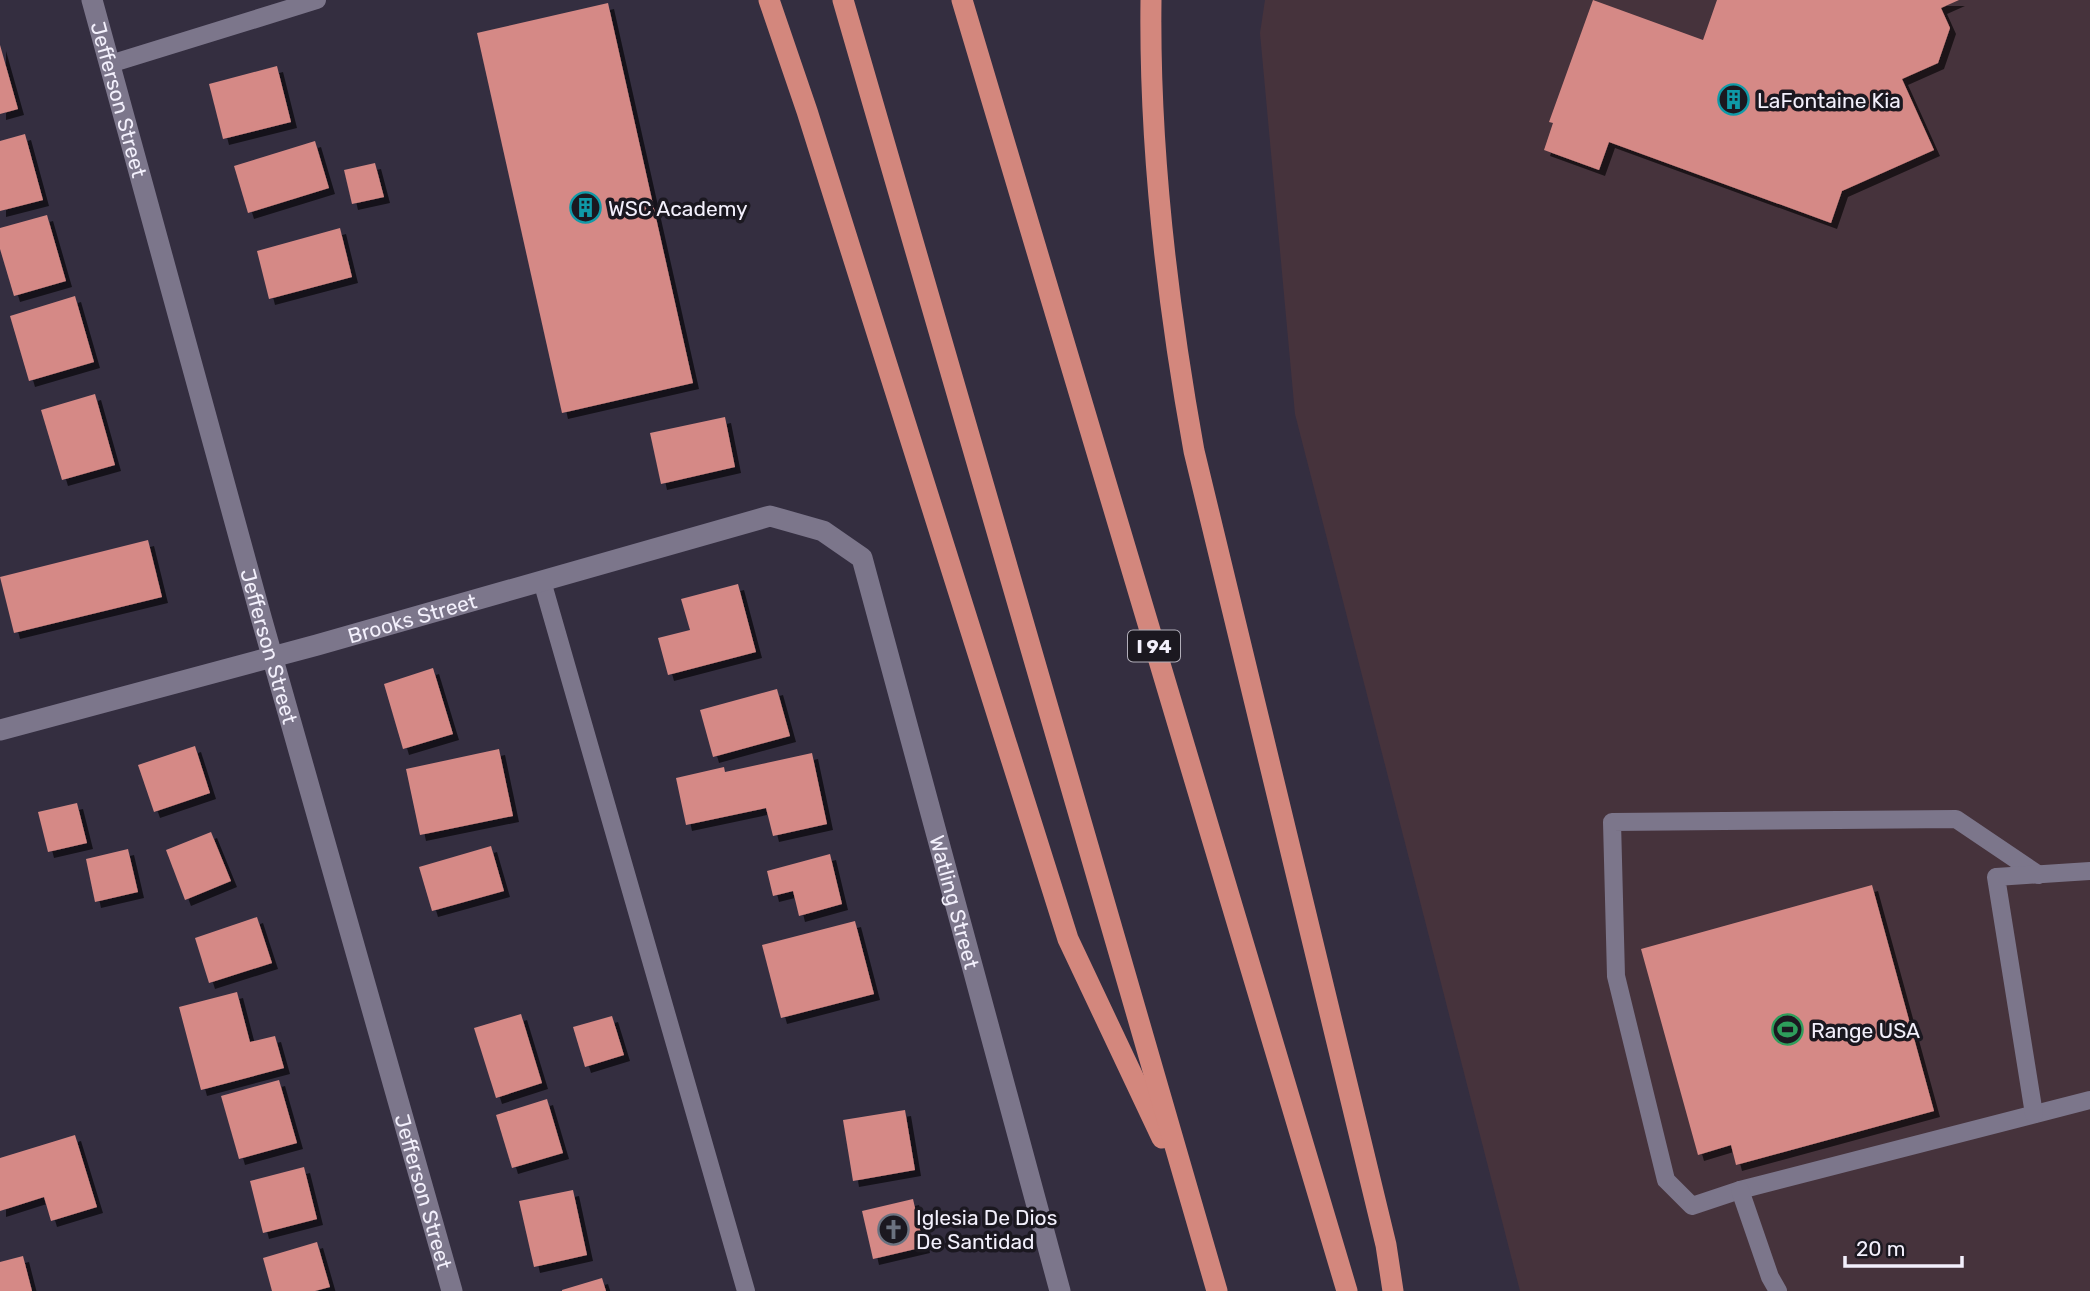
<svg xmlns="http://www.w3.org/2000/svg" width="2090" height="1291" font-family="Rubik,sans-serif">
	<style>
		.commercial { fill: #46333c }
		.building { fill: #d58986; filter: url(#shadow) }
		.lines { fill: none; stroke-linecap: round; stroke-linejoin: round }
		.lane { stroke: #7c768b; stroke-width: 18 }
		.street { stroke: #7c768b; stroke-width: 21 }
		.highway { stroke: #d3877d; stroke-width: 21 }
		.labels { text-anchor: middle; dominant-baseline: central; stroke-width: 7; stroke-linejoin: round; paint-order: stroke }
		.shield { fill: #1b1820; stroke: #b2afba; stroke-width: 2 }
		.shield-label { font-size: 19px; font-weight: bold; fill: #f3f0fc }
		.street-label { font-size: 21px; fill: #f3f0fc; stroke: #1b1820 }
		.poi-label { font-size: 21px; fill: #f3f0fc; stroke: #1b1820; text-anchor: start }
	</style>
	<defs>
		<filter id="shadow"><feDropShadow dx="6" dy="6" stdDeviation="0" flood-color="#0009"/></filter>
	</defs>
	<rect width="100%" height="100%" fill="#342e40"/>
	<path class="commercial" d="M 1265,0 L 2090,0 L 2090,1291 L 1520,1291 L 1295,414 L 1260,33 Z"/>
	<g class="building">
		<path d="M 1593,0 L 1703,40 L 1717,0 L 1959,0 L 1941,8 L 1950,28 L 1938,63 L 1902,79 L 1934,150 L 1842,191 L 1831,223 L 1609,142 L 1599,170 L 1544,150 L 1553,123 L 1549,122 Z"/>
		<path d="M 608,3 L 693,383 L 562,413 L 477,33 Z"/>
		<path d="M 0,45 L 18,109 L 0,114 Z"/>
		<path d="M 277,66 L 291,122 L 223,139 L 209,84 Z"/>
		<path d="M 25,134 L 43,200 L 0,211 L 0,141 Z"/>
		<path d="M 315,141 L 329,188 L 248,213 L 234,166 Z"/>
		<path d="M 375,163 L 384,197 L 352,204 L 344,170 Z"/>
		<path d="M 47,215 L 66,281 L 14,296 L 0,249 L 0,228 Z"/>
		<path d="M 340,228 L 352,277 L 269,299 L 257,251 Z"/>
		<path d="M 75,296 L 94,362 L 29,381 L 10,316 Z"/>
		<path d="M 95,394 L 115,465 L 62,480 L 41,410 Z"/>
		<path d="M 725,417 L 735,467 L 661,484 L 650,433 Z"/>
		<path d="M 148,540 L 162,597 L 14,633 L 0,577 Z"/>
		<path d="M 738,584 L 756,652 L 668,675 L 658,638 L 690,630 L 681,599 Z"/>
		<path d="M 433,668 L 453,734 L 403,749 L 384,684 Z"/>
		<path d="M 777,689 L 790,736 L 713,757 L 700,710 Z"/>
		<path d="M 195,746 L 210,793 L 154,812 L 138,765 Z"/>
		<path d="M 499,749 L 513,816 L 420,835 L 406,769 Z"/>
		<path d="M 812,753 L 827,824 L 773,836 L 766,808 L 686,825 L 676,778 L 724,767 L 725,772 Z"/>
		<path d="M 77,803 L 87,843 L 48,852 L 38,812 Z"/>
		<path d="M 211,832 L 231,881 L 185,900 L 166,850 Z"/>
		<path d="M 491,846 L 504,891 L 432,911 L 419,867 Z"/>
		<path d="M 128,849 L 138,892 L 95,902 L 86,859 Z"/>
		<path d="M 830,854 L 842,904 L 799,916 L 793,891 L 773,896 L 767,871 Z"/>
		<path d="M 1872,885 L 1934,1111 L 1736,1165 L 1731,1145 L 1698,1155 L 1641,949 Z"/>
		<path d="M 257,917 L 272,963 L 209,983 L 195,938 Z"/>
		<path d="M 855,921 L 874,994 L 781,1018 L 762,945 Z"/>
		<path d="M 237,992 L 250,1042 L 275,1036 L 284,1068 L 201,1090 L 179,1007 Z"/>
		<path d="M 521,1014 L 542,1083 L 496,1098 L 474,1028 Z"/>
		<path d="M 612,1016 L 624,1055 L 585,1067 L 573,1027 Z"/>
		<path d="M 279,1080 L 297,1143 L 239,1159 L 221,1096 Z"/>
		<path d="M 547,1099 L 563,1153 L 512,1168 L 496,1115 Z"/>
		<path d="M 905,1110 L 915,1170 L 853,1181 L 843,1120 Z"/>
		<path d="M 75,1135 L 97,1207 L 51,1221 L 44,1197 L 0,1211 L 0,1158 Z"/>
		<path d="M 304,1167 L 317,1219 L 263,1233 L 250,1181 Z"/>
		<path d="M 573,1190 L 587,1255 L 534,1267 L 519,1201 Z"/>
		<path d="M 913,1199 L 924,1247 L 873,1259 L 862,1211 Z"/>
		<path d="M 317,1242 L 330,1287 L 315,1291 L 272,1291 L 263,1258 Z"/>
		<path d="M 23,1256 L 32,1291 L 0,1291 L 0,1262 Z"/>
		<path d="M 602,1278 L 606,1291 L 562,1291 L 562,1290 Z"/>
	</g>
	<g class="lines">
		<g class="lane">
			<path d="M 110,64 L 317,0"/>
			<path d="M 542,581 L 746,1291"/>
			<path d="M 2039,875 L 1956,819 L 1612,822 L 1616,976 L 1666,1180 L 1692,1206 L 1740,1190 L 2090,1100"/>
			<path d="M 2034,1114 L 1996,877 L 2090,871"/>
			<path d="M 1740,1190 L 1770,1277 L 1778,1291"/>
		</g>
		<g class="street">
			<path id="s1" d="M 92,0 L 261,617 L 452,1291"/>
			<path id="s2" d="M 0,730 L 317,645 L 770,516 L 823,531 L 862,558 L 1060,1291"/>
		</g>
		<g class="highway">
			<path d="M 769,0 L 807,111 L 1068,939 L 1162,1138"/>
			<path d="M 843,0 L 1217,1291"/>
			<path d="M 962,0 L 1347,1291"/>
			<path d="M 1151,0 C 1149,152 1167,302 1194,451 L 1386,1245 L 1393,1291"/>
		</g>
	</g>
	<defs>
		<symbol id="building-ring" viewBox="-11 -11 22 22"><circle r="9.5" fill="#1b1820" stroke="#0f9aa8" stroke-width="1.5"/><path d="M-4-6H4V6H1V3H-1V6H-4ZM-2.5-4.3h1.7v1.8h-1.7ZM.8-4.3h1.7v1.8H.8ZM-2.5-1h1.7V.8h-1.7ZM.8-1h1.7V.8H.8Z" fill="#0f9aa8"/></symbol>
		<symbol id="stadium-ring" viewBox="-11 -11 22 22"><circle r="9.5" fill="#1b1820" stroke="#2e9e5b" stroke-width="1.5"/><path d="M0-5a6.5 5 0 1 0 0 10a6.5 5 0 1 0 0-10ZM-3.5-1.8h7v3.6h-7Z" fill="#2e9e5b"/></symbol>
		<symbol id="church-ring" viewBox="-11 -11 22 22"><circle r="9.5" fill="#1b1820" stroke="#6b7280" stroke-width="1.5"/><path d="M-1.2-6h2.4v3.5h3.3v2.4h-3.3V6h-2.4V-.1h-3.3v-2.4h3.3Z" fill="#6b7280"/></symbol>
	</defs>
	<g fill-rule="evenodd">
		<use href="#building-ring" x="1716" y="82" width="35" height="35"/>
		<use href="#building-ring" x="568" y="190" width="35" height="35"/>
		<use href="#stadium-ring" x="1770" y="1012" width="35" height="35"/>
		<use href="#church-ring" x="876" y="1212" width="35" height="35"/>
	</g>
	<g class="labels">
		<rect class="shield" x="1128" y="630.5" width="52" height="31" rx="5"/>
		<g class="shield-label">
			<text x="1154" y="646">I 94</text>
		</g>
		<g class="street-label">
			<text stroke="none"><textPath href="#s1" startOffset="103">Jefferson Street</textPath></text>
			<text stroke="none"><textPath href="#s2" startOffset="427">Brooks Street</textPath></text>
			<text stroke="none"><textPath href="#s1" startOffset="670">Jefferson Street</textPath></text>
			<text stroke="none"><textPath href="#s2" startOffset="1258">Watling Street</textPath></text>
			<text stroke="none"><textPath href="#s1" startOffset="1237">Jefferson Street</textPath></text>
		</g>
		<g class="poi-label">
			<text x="1757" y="100">LaFontaine Kia</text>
			<text x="608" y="208">WSC Academy</text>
			<text x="1811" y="1030">Range USA</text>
			<text x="916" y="1217">Iglesia De Dios<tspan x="916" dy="24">De Santidad</tspan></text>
		</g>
	</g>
	<path d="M1845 1256v10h117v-10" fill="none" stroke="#f3f0fc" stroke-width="3.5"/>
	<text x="1856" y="1256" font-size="21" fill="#f3f0fc" stroke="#1b1820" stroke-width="5" paint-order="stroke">20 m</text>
</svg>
